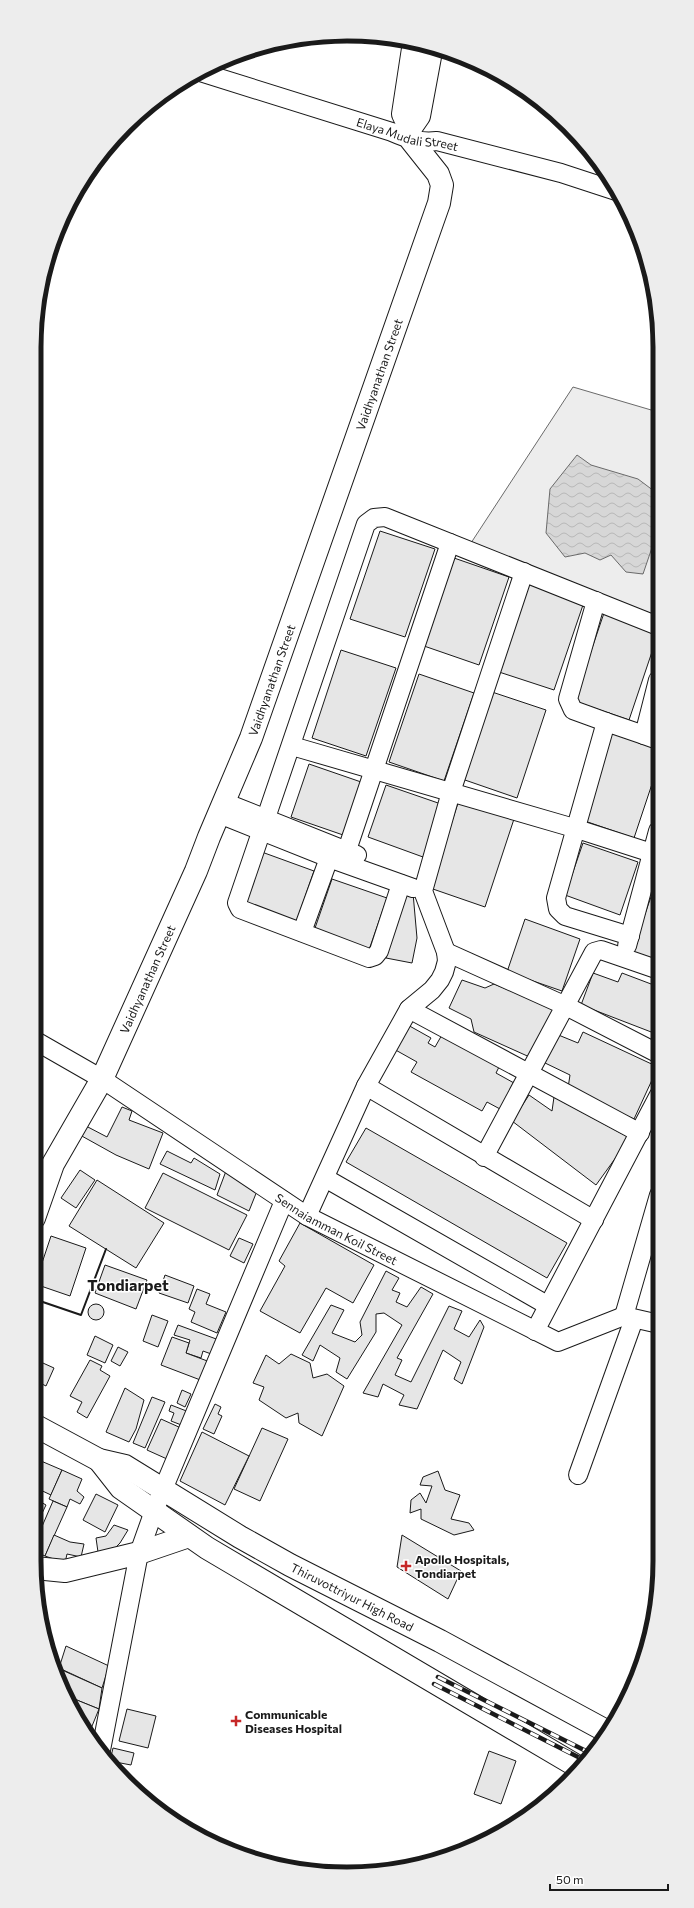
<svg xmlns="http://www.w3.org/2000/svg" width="694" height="1908" font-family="Commissioner,sans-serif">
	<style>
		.built { fill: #ededed; stroke: #6a6a6a }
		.water { fill: url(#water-waves); stroke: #6a6a6a }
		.building { fill: #e6e6e6; stroke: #1a1a1a }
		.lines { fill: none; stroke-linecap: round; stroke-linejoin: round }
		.minor-casing { stroke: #1a1a1a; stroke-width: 20 }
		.major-casing { stroke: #1a1a1a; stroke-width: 24 }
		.minor { stroke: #fff; stroke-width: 18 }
		.major { stroke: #fff; stroke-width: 22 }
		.rail-casing { stroke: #1a1a1a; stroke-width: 4.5 }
		.rail { stroke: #fff; stroke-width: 3; stroke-dasharray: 9; stroke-linecap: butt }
		.wall { stroke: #1a1a1a; stroke-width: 2 }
		.poi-dot { fill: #c62828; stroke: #fff; stroke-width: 1.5 }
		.labels { text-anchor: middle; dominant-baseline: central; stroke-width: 3; stroke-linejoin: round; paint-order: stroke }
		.street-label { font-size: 12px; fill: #1a1a1a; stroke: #fff }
		.poi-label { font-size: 12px; font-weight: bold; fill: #1a1a1a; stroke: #fff; text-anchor: start }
		.district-label { font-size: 16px; font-weight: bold; fill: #1a1a1a; stroke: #fff }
		.rim { fill: none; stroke: #1a1a1a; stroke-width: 5 }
	</style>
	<defs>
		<pattern id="water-waves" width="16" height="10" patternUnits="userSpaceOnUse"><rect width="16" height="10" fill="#d7d7d7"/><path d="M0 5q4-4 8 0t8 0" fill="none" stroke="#b8b8b8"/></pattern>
	</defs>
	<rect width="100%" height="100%" fill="#fff"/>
	<path class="built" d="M 573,387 L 658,412 L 658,616 L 469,546 Z"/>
	<path class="water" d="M 577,455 L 591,465 L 638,479 L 658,494 L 658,530 L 643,574 L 626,572 L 611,555 L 600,560 L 585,553 L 565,557 L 546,533 L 550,489 Z"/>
	<g class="building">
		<path d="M 380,531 L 435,549 L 405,637 L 350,619 Z"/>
		<path d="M 454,558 L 509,577 L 479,665 L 424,646 Z"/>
		<path d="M 529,584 L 584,602 L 554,690 L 499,672 Z"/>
		<path d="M 604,613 L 658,634 L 629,720 L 574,701 Z"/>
		<path d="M 341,650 L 396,668 L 366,756 L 312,738 Z"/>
		<path d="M 419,674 L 474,693 L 444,781 L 389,762 Z"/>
		<path d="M 492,692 L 546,710 L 517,798 L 462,779 Z"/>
		<path d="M 609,731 L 658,748 L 658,766 L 634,838 L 579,819 Z"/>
		<path d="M 309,764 L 364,783 L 346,836 L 291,817 Z"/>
		<path d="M 386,785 L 441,804 L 423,857 L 368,837 Z"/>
		<path d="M 459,800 L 514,819 L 485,907 L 430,888 Z"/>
		<path d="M 583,843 L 638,862 L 620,915 L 565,895 Z"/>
		<path d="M 259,851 L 314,871 L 296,923 L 241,904 Z"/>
		<path d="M 659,874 L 659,963 L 631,954 Z"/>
		<path d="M 332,879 L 387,898 L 369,950 L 314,931 Z"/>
		<path d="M 413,893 L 417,938 L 412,963 L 386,958 L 401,897 Z"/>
		<path d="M 525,919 L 580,939 L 562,991 L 507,972 Z"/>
		<path d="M 593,973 L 618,982 L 622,973 L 659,987 L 659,1035 L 581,1005 Z"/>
		<path d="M 462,980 L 485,988 L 494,984 L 554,1008 L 534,1059 L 474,1032 L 471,1019 L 449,1008 Z"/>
		<path d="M 406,1024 L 431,1038 L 428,1043 L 435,1047 L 443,1033 L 500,1065 L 496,1073 L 514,1083 L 500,1109 L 487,1102 L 482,1111 L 411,1072 L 417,1062 L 392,1048 Z"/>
		<path d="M 583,1032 L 658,1067 L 634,1119 L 568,1088 L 570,1075 L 543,1062 L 556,1034 L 578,1043 Z"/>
		<path d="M 34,1062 L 42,1065 L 34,1083 Z"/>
		<path d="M 529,1095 L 552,1111 L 554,1097 L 630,1138 L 596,1185 L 512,1121 Z"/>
		<path d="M 122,1107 L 132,1111 L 129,1120 L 163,1133 L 149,1169 L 116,1155 L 80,1135 L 86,1126 L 107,1137 Z"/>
		<path d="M 366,1128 L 567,1243 L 547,1278 L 346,1162 Z"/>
		<path d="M 167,1151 L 191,1163 L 194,1158 L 220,1174 L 215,1190 L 160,1164 Z"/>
		<path d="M 80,1170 L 95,1180 L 76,1208 L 61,1198 Z"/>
		<path d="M 226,1171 L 257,1191 L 249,1211 L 217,1195 Z"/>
		<path d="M 163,1173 L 247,1215 L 229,1250 L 145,1208 Z"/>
		<path d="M 97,1180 L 164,1223 L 136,1268 L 69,1226 Z"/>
		<path d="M 300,1223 L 374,1265 L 353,1303 L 326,1288 L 300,1333 L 260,1311 L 285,1266 L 279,1261 Z"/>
		<path d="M 51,1236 L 86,1248 L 70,1296 L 35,1284 Z"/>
		<path d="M 239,1238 L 253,1244 L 244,1263 L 230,1256 Z"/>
		<path d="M 105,1265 L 147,1280 L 136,1309 L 95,1293 Z"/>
		<path d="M 386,1271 L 399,1278 L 392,1290 L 400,1293 L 396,1302 L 407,1307 L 421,1287 L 433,1294 L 397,1358 L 402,1360 L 395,1375 L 411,1382 L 449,1306 L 462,1311 L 454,1329 L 469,1337 L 480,1320 L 484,1327 L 462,1384 L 454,1379 L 461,1362 L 443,1350 L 417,1409 L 399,1405 L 404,1395 L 383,1384 L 378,1397 L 363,1393 L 402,1325 L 384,1313 L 376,1314 L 376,1332 L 347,1379 L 336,1372 L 340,1358 L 320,1345 L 313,1361 L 302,1355 L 331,1305 L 344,1310 L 332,1333 L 355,1342 L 362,1335 L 360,1322 Z"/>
		<path d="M 165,1275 L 194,1286 L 188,1303 L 159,1293 Z"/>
		<path d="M 197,1289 L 210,1294 L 206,1304 L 226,1312 L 217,1333 L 191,1322 L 195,1312 L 189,1309 Z"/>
		<circle cx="96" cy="1312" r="8"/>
		<path d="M 152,1315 L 168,1321 L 158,1347 L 143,1341 Z"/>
		<path d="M 178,1325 L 219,1340 L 214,1355 L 203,1351 L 201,1358 L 186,1353 L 190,1340 L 174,1335 Z"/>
		<path d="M 95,1336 L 113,1345 L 105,1363 L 87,1355 Z"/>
		<path d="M 172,1337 L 189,1343 L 186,1353 L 210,1362 L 203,1381 L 161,1365 Z"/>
		<path d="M 118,1347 L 128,1352 L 120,1366 L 111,1361 Z"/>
		<path d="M 291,1354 L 310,1363 L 313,1378 L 327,1374 L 344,1386 L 322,1436 L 299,1423 L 298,1413 L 286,1418 L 259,1400 L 264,1387 L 253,1383 L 266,1355 L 279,1364 Z"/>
		<path d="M 34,1359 L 54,1368 L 46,1386 L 34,1380 Z"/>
		<path d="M 90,1360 L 102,1366 L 100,1370 L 110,1376 L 87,1418 L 77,1412 L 82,1402 L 70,1396 Z"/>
		<path d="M 125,1388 L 144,1400 L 136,1429 L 129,1442 L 106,1432 Z"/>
		<path d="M 182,1390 L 191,1394 L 185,1407 L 177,1403 Z"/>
		<path d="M 152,1397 L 165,1402 L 145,1448 L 133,1443 Z"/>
		<path d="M 215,1404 L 221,1407 L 218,1414 L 222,1416 L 214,1434 L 203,1429 Z"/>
		<path d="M 171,1405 L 189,1412 L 184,1426 L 171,1421 L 174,1413 L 169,1411 Z"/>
		<path d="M 161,1419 L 181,1428 L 167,1459 L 147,1450 Z"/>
		<path d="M 262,1428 L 288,1439 L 260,1501 L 234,1489 Z"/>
		<path d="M 202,1432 L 249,1456 L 225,1505 L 180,1481 Z"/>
		<path d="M 34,1458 L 62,1470 L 51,1495 L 34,1487 Z"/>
		<path d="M 62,1470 L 82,1479 L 77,1491 L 84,1497 L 80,1504 L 70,1499 L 67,1507 L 49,1499 Z"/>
		<path d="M 438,1471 L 445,1490 L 460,1495 L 451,1519 L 469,1523 L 474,1530 L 454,1535 L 421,1519 L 421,1509 L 410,1513 L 411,1500 L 420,1493 L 426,1503 L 432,1486 L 420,1485 L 423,1477 Z"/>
		<path d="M 96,1494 L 118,1505 L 105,1532 L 83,1520 Z"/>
		<path d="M 34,1498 L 46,1505 L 34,1530 Z"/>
		<path d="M 53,1501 L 67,1507 L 45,1556 L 34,1551 L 34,1545 Z"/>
		<path d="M 114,1525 L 128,1530 L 120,1543 L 115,1548 L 98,1552 L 96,1538 L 106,1536 Z"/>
		<path d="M 54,1535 L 70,1542 L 84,1544 L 81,1557 L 67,1554 L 65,1563 L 45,1556 Z"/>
		<path d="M 402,1535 L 461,1571 L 448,1599 L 397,1567 Z"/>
		<path d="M 66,1646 L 109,1666 L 102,1688 L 59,1668 Z"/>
		<path d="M 53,1666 L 102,1688 L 99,1709 L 67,1696 L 58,1681 Z"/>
		<path d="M 67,1696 L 99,1709 L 90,1731 L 88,1730 Z"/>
		<path d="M 127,1709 L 156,1716 L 148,1748 L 119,1741 Z"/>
		<path d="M 113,1748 L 134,1753 L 131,1765 L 110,1761 Z"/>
		<path d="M 489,1751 L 516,1761 L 501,1804 L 474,1794 Z"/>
	</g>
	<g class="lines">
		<defs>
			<g id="minor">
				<path id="s1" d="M 200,72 L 392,132 C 408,139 420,143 437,141 L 561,173 L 616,191"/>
				<path d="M 596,601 L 568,699 L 573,710 L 606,722"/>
				<path d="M 658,680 L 644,735 L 658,740"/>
				<path d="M 292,746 L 574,828 L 658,855"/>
				<path d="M 224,802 L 357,855"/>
				<path d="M 219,814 L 329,858 L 413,888"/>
				<path d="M 343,862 L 450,543"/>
				<path d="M 401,884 L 379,951 L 375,956 L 369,958 L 240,909 L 237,903 L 366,524 L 374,518 L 385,517 L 658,626"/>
				<path d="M 302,932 L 329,858"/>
				<path d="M 630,936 L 565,916 L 558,909 L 556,898 L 606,722 L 644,735"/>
				<path d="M 627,946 L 658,831"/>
				<path d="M 446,952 L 566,1006 L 659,1054"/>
				<path d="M 409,1009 L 640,1133"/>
				<path id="s2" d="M 34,1040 L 102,1079 L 307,1216 L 558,1342 L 624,1316 L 659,1324"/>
				<path d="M 366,1086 L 594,1220"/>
				<path d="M 484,1157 L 594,952 L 601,950 L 659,970"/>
				<path d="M 325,1178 L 547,1305"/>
				<path d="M 307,1216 L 366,1086 L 409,1009 L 432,990 L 440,980 L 444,972 L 447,961 L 446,952 L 423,891 L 451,792 L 524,572"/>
				<path d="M 624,1316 L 659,1195"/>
				<path d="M 535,1331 L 659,1095"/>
				<path d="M 578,1475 L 634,1319"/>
				<path d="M 101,1750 L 139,1553 L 154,1511 L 284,1201"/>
			</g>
			<g id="major">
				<path d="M 410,129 L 419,116 L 432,46"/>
				<path id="s3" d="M 34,1218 L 53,1164 L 102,1079 L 196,871 L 209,837 L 251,738 L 439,203 L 442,185 L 438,174 L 411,140 L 410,129 L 403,114 L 414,42"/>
				<path id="s4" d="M 34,1425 L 99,1460 L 125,1466 L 240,1537 L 290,1565 L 440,1641 L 608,1732"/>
				<path d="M 99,1460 L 121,1488 L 207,1548 L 580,1768"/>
				<path d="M 35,1568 L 65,1571 L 139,1553 L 189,1536"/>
			</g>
		</defs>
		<use href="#minor" class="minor-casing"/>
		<use href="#major" class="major-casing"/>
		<use href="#minor" class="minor"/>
		<use href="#major" class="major"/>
		<defs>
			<g id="rail">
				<path d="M 438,1677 L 592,1754"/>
				<path d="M 434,1684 L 586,1761"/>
			</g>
		</defs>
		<use href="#rail" class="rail-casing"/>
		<use href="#rail" class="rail"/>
		<path class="wall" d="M 34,1299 L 81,1315 L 106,1249"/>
	</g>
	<g class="poi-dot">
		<path d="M404 1560h4v4h4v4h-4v4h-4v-4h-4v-4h4z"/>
		<path d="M234 1715h4v4h4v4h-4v4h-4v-4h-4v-4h4z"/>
	</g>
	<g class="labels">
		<g class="street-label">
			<text stroke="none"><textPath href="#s1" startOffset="217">Elaya Mudali Street</textPath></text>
			<text stroke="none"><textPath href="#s3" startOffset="913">Vaidhyanathan Street</textPath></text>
			<text stroke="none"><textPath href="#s3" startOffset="589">Vaidhyanathan Street</textPath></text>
			<text stroke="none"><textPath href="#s3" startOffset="265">Vaidhyanathan Street</textPath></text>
			<text stroke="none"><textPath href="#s2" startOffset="357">Sennaiamman Koil Street</textPath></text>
			<text stroke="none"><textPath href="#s4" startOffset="363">Thiruvottriyur High Road</textPath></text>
		</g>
		<g class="poi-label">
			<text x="415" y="1559">Apollo Hospitals,<tspan x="415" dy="14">Tondiarpet</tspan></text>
			<text x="245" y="1714">Communicable<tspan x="245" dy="14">Diseases Hospital</tspan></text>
		</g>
		<g class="district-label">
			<text x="128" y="1284">Tondiarpet</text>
		</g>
	</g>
	<path d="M0 0H694V1908H0ZM347 41H347A306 306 0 0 1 653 347V1561A306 306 0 0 1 347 1867H347A306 306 0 0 1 41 1561V347A306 306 0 0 1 347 41Z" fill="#ededed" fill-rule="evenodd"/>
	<path class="rim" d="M347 41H347A306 306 0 0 1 653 347V1561A306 306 0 0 1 347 1867H347A306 306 0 0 1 41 1561V347A306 306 0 0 1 347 41Z"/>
	<path d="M550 1884v6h118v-6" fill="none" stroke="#1a1a1a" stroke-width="2"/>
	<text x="556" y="1884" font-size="12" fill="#1a1a1a" stroke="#ffffff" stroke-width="3" paint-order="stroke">50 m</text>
</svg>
